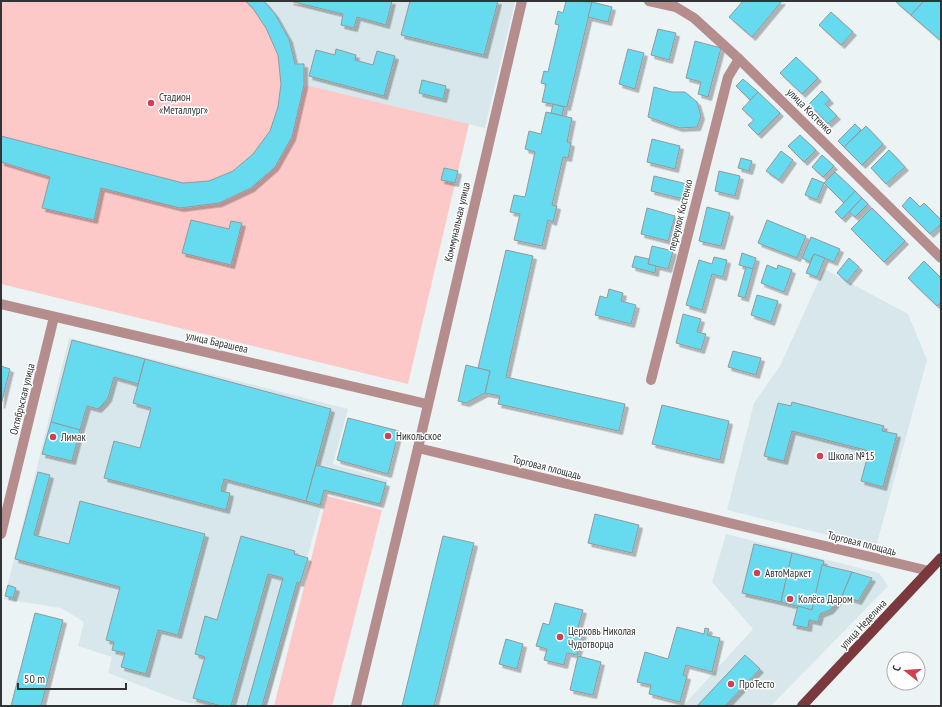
<svg xmlns="http://www.w3.org/2000/svg" width="942" height="707" font-family="'PT Sans Narrow',sans-serif">
	<style>
		.built { fill: #d8e7eb }
		.green { fill: #fcc8c8 }
		.building { fill: #66dbf0; stroke: #93999a; filter: url(#shadow) }
		.lines { fill: none; stroke-linecap: round; stroke-linejoin: round }
		.minor { stroke: #b58d8d; stroke-width: 10 }
		.major { stroke: #7b393d; stroke-width: 10 }
		.poi-dot { fill: #d14052; stroke: #fff; stroke-width: 1.5 }
		.labels { text-anchor: middle; dominant-baseline: central; stroke-width: 3; stroke-linejoin: round; paint-order: stroke }
		.poi-label { font-size: 11px; fill: #313334; stroke: #fff; text-anchor: start }
		.street-label { font-size: 11px; fill: #313334; stroke: #fff }
	</style>
	<defs>
		<filter id="shadow"><feDropShadow dx="3.5" dy="3.5" stdDeviation="0" flood-color="#0004"/></filter>
	</defs>
	<rect width="100%" height="100%" fill="#ecf3f5"/>
	<g class="built">
		<path d="M 264,1 L 515,1 L 485,128 L 304,85 L 304,64 L 295,64 L 275,14 Z"/>
		<path d="M 824,269 L 908,314 L 927,360 L 876,547 L 727,510 L 754,403 L 780,366 Z"/>
		<path d="M 69,338 L 348,409 L 333,464 L 388,480 L 381,507 L 325,492 L 267,706 L 202,706 L 178,700 L 108,673 L 112,657 L 78,646 L 84,622 L 61,608 L 4,599 Z"/>
		<path d="M 726,534 L 879,573 L 888,586 L 771,706 L 683,706 L 753,629 L 712,582 Z"/>
	</g>
	<g class="green">
		<path d="M 1,1 L 264,1 C 282,23 288,36 295,64 L 304,64 L 305,85 L 469,124 L 408,384 L 1,284 Z"/>
		<path d="M 327,496 L 382,510 L 332,706 L 274,706 Z"/>
	</g>
	<g class="building">
		<path d="M 245,1 L 264,1 L 275,14 L 289,39 L 295,64 L 304,64 L 304,85 L 292,137 L 275,167 L 251,188 L 219,203 L 180,208 L 101,188 L 94,220 L 42,208 L 50,177 L 1,162 L 1,136 L 183,183 L 209,181 L 233,171 L 253,154 L 270,131 L 278,107 L 281,84 L 278,55 L 266,28 L 252,7 Z"/>
		<path d="M 290,1 L 392,1 L 386,25 L 357,17 L 354,28 L 341,25 L 343,14 Z"/>
		<path d="M 410,1 L 498,1 L 484,55 L 401,35 Z"/>
		<path d="M 566,1 L 592,2 L 567,107 L 542,102 L 546,84 L 541,83 L 544,71 L 548,72 L 559,25 L 555,24 L 558,11 L 563,13 Z"/>
		<path d="M 743,1 L 782,1 L 752,37 L 729,17 Z"/>
		<path d="M 895,1 L 924,1 L 911,15 Z"/>
		<path d="M 924,1 L 941,1 L 941,41 L 911,15 Z"/>
		<path d="M 592,2 L 612,7 L 608,22 L 588,17 Z"/>
		<path d="M 831,12 L 853,32 L 841,45 L 819,25 Z"/>
		<path d="M 658,29 L 676,33 L 669,60 L 651,55 Z"/>
		<path d="M 695,41 L 721,48 L 708,97 L 698,94 L 701,82 L 686,78 Z"/>
		<path d="M 336,49 L 356,55 L 355,60 L 373,65 L 377,51 L 395,56 L 384,96 L 309,76 L 316,50 L 335,55 Z"/>
		<path d="M 628,49 L 644,53 L 635,89 L 619,84 Z"/>
		<path d="M 796,57 L 818,78 L 802,94 L 780,73 Z"/>
		<path d="M 743,79 L 758,92 L 750,100 L 736,86 Z"/>
		<path d="M 422,80 L 446,86 L 443,99 L 419,93 Z"/>
		<path d="M 654,87 L 672,92 L 685,92 L 697,102 L 701,116 L 697,127 L 679,128 L 648,117 Z"/>
		<path d="M 822,91 L 830,100 L 825,104 L 837,116 L 828,124 L 809,104 Z"/>
		<path d="M 758,92 L 780,113 L 758,135 L 748,125 L 754,120 L 742,109 Z"/>
		<path d="M 553,104 L 564,107 L 562,116 L 551,113 Z"/>
		<path d="M 546,112 L 572,118 L 567,142 L 571,143 L 568,158 L 563,157 L 552,205 L 557,206 L 553,222 L 548,220 L 542,246 L 514,240 L 520,214 L 510,212 L 514,195 L 525,197 L 535,152 L 525,149 L 529,131 L 541,134 Z"/>
		<path d="M 855,124 L 861,130 L 844,147 L 838,141 Z"/>
		<path d="M 866,126 L 883,144 L 862,165 L 844,147 Z"/>
		<path d="M 800,135 L 816,150 L 804,162 L 788,146 Z"/>
		<path d="M 652,139 L 680,146 L 675,169 L 647,162 Z"/>
		<path d="M 889,150 L 905,167 L 886,184 L 871,168 Z"/>
		<path d="M 781,151 L 793,160 L 779,180 L 766,171 Z"/>
		<path d="M 822,155 L 834,166 L 823,177 L 812,167 Z"/>
		<path d="M 741,158 L 752,161 L 749,171 L 738,168 Z"/>
		<path d="M 444,168 L 458,171 L 455,183 L 441,180 Z"/>
		<path d="M 719,171 L 740,176 L 735,196 L 715,191 Z"/>
		<path d="M 835,172 L 855,191 L 844,203 L 824,183 Z"/>
		<path d="M 654,176 L 687,184 L 683,199 L 651,191 Z"/>
		<path d="M 812,178 L 824,183 L 817,200 L 805,195 Z"/>
		<path d="M 855,191 L 862,198 L 842,219 L 835,212 Z"/>
		<path d="M 910,197 L 920,207 L 924,203 L 941,220 L 941,224 L 930,234 L 902,206 Z"/>
		<path d="M 862,198 L 868,204 L 855,217 L 849,212 Z"/>
		<path d="M 707,207 L 730,213 L 721,246 L 699,241 Z"/>
		<path d="M 647,208 L 675,216 L 668,241 L 641,234 Z"/>
		<path d="M 872,208 L 905,241 L 884,262 L 851,229 Z"/>
		<path d="M 191,220 L 229,229 L 231,221 L 242,223 L 231,265 L 182,253 Z"/>
		<path d="M 767,220 L 806,236 L 797,258 L 758,243 Z"/>
		<path d="M 811,237 L 840,249 L 834,262 L 814,254 L 810,262 L 802,258 Z"/>
		<path d="M 652,246 L 673,251 L 668,269 L 648,264 Z"/>
		<path d="M 506,250 L 533,256 L 506,377 L 625,404 L 619,431 L 498,404 L 500,396 L 485,393 L 490,371 L 478,368 Z"/>
		<path d="M 742,253 L 756,258 L 753,269 L 739,265 Z"/>
		<path d="M 814,254 L 825,258 L 817,277 L 806,273 Z"/>
		<path d="M 635,256 L 649,259 L 648,264 L 656,266 L 655,273 L 632,267 Z"/>
		<path d="M 714,257 L 727,260 L 723,277 L 712,274 L 702,310 L 686,305 L 699,260 L 712,264 Z"/>
		<path d="M 849,258 L 859,267 L 847,282 L 837,273 Z"/>
		<path d="M 924,261 L 941,278 L 941,302 L 937,306 L 908,278 Z"/>
		<path d="M 767,265 L 777,269 L 778,265 L 792,270 L 784,292 L 761,283 Z"/>
		<path d="M 746,267 L 753,269 L 745,298 L 738,296 Z"/>
		<path d="M 609,289 L 623,293 L 621,301 L 636,305 L 631,324 L 595,315 L 600,296 L 607,298 Z"/>
		<path d="M 757,295 L 778,301 L 771,322 L 751,315 Z"/>
		<path d="M 683,314 L 701,319 L 697,332 L 706,334 L 701,350 L 676,343 Z"/>
		<path d="M 72,340 L 145,359 L 138,384 L 114,377 L 108,398 L 103,404 L 98,409 L 87,406 L 80,430 L 51,422 Z"/>
		<path d="M 733,351 L 761,358 L 756,375 L 728,367 Z"/>
		<path d="M 145,359 L 331,409 L 306,501 L 224,479 L 221,491 L 230,493 L 226,510 L 104,478 L 114,441 L 140,448 L 151,408 L 133,403 Z"/>
		<path d="M 466,365 L 490,371 L 485,393 L 466,403 L 458,401 Z"/>
		<path d="M 1,366 L 10,369 L 1,405 Z"/>
		<path d="M 792,402 L 884,426 L 882,431 L 897,434 L 883,487 L 861,481 L 869,451 L 792,431 L 784,461 L 764,456 L 778,403 L 791,406 Z"/>
		<path d="M 662,405 L 729,421 L 720,460 L 652,444 Z"/>
		<path d="M 348,418 L 399,431 L 388,474 L 337,460 Z"/>
		<path d="M 51,422 L 80,430 L 72,461 L 42,454 Z"/>
		<path d="M 316,465 L 386,483 L 380,504 L 324,490 L 320,505 L 306,501 Z"/>
		<path d="M 38,472 L 50,475 L 34,535 L 69,544 L 80,501 L 205,534 L 178,635 L 158,630 L 146,674 L 121,667 L 125,653 L 112,650 L 114,642 L 106,640 L 120,587 L 15,559 Z"/>
		<path d="M 595,514 L 639,525 L 632,553 L 588,543 Z"/>
		<path d="M 241,536 L 295,551 L 294,554 L 308,558 L 300,583 L 297,582 L 262,706 L 247,706 L 283,578 L 268,574 L 231,706 L 221,706 L 193,698 L 205,657 L 195,654 L 205,616 L 217,620 Z"/>
		<path d="M 443,536 L 474,543 L 434,706 L 402,706 Z"/>
		<path d="M 754,544 L 792,553 L 781,602 L 742,593 Z"/>
		<path d="M 792,553 L 824,561 L 812,610 L 781,602 Z"/>
		<path d="M 822,565 L 852,572 L 842,596 L 830,610 L 820,614 L 818,622 L 809,620 L 808,628 L 793,625 L 798,606 L 812,610 Z"/>
		<path d="M 852,572 L 872,578 L 858,601 L 842,596 Z"/>
		<path d="M 8,585 L 16,588 L 13,598 L 5,596 Z"/>
		<path d="M 555,603 L 583,610 L 577,631 L 583,633 L 577,655 L 567,653 L 564,665 L 544,660 L 547,649 L 536,646 L 543,623 L 549,625 Z"/>
		<path d="M 35,613 L 63,620 L 41,706 L 11,706 Z"/>
		<path d="M 677,627 L 704,634 L 705,628 L 709,629 L 707,635 L 720,638 L 712,672 L 686,665 L 683,675 L 687,676 L 680,702 L 649,694 L 651,685 L 637,682 L 645,652 L 668,659 Z"/>
		<path d="M 506,639 L 523,644 L 517,669 L 499,664 Z"/>
		<path d="M 745,655 L 760,669 L 725,706 L 697,706 Z"/>
		<path d="M 578,656 L 601,662 L 593,695 L 570,690 Z"/>
	</g>
	<g class="lines">
		<g class="minor">
			<path d="M 649,1 L 676,7 L 694,18 L 739,59 L 941,258"/>
			<path d="M 1,304 L 427,404"/>
			<path d="M 651,380 L 728,77 L 739,59"/>
			<path d="M 418,448 L 522,1"/>
			<path d="M 1,534 L 54,317"/>
			<path d="M 356,706 L 418,448 L 929,571"/>
		</g>
		<path class="major" d="M 802,706 L 941,558"/>
	</g>
	<g class="poi-dot">
		<circle cx="151" cy="103" r="4"/>
		<circle cx="388" cy="436" r="4"/>
		<circle cx="53" cy="437" r="4"/>
		<circle cx="820" cy="456" r="4"/>
		<circle cx="757" cy="573" r="4"/>
		<circle cx="790" cy="599" r="4"/>
		<circle cx="560" cy="637" r="4"/>
		<circle cx="731" cy="684" r="4"/>
	</g>
	<g class="labels">
		<g class="poi-label">
			<text x="159" y="97">Стадион<tspan x="159" dy="13">«Металлург»</tspan></text>
			<text x="396" y="436">Никольское</text>
			<text x="61" y="437">Лимак</text>
			<text x="828" y="456">Школа №15</text>
			<text x="765" y="573">АвтоМаркет</text>
			<text x="798" y="599">Колёса Даром</text>
			<text x="568" y="631">Церковь Николая<tspan x="568" dy="13">Чудотворца</tspan></text>
			<text x="739" y="684">ПроТесто</text>
		</g>
		<g class="street-label">
			<text transform="translate(810 111) rotate(45)">улица Костенко</text>
			<text transform="translate(680 215) rotate(-76)">переулок Костенко</text>
			<text transform="translate(457 222) rotate(-77)">Коммунальная улица</text>
			<text transform="translate(217 342) rotate(13)">улица Барашева</text>
			<text transform="translate(22 399) rotate(-76)">Октябрьская улица</text>
			<text transform="translate(547 467) rotate(14)">Торговая площадь</text>
			<text transform="translate(862 543) rotate(14)">Торговая площадь</text>
			<text transform="translate(863 624) rotate(-47)">улица Неделина</text>
		</g>
	</g>
	<rect width="942" height="707" fill="none" stroke="#313334" stroke-width="4"/>
	<g transform="translate(906 671) rotate(287)"><circle r="19" fill="#ffffff" stroke="#adadae"/>
	<path d="M0-3L7 15L0 10L-7 15Z" fill="#d14052"/>
	<text y="-6" font-size="11" font-weight="bold" text-anchor="middle" fill="#313334">С</text>
	</g>
	<path d="M18 683v6h108v-6" fill="none" stroke="#313334" stroke-width="2"/>
	<text x="24" y="683" font-size="12" fill="#313334" stroke="#ffffff" stroke-width="3" paint-order="stroke">50 m</text>
</svg>
